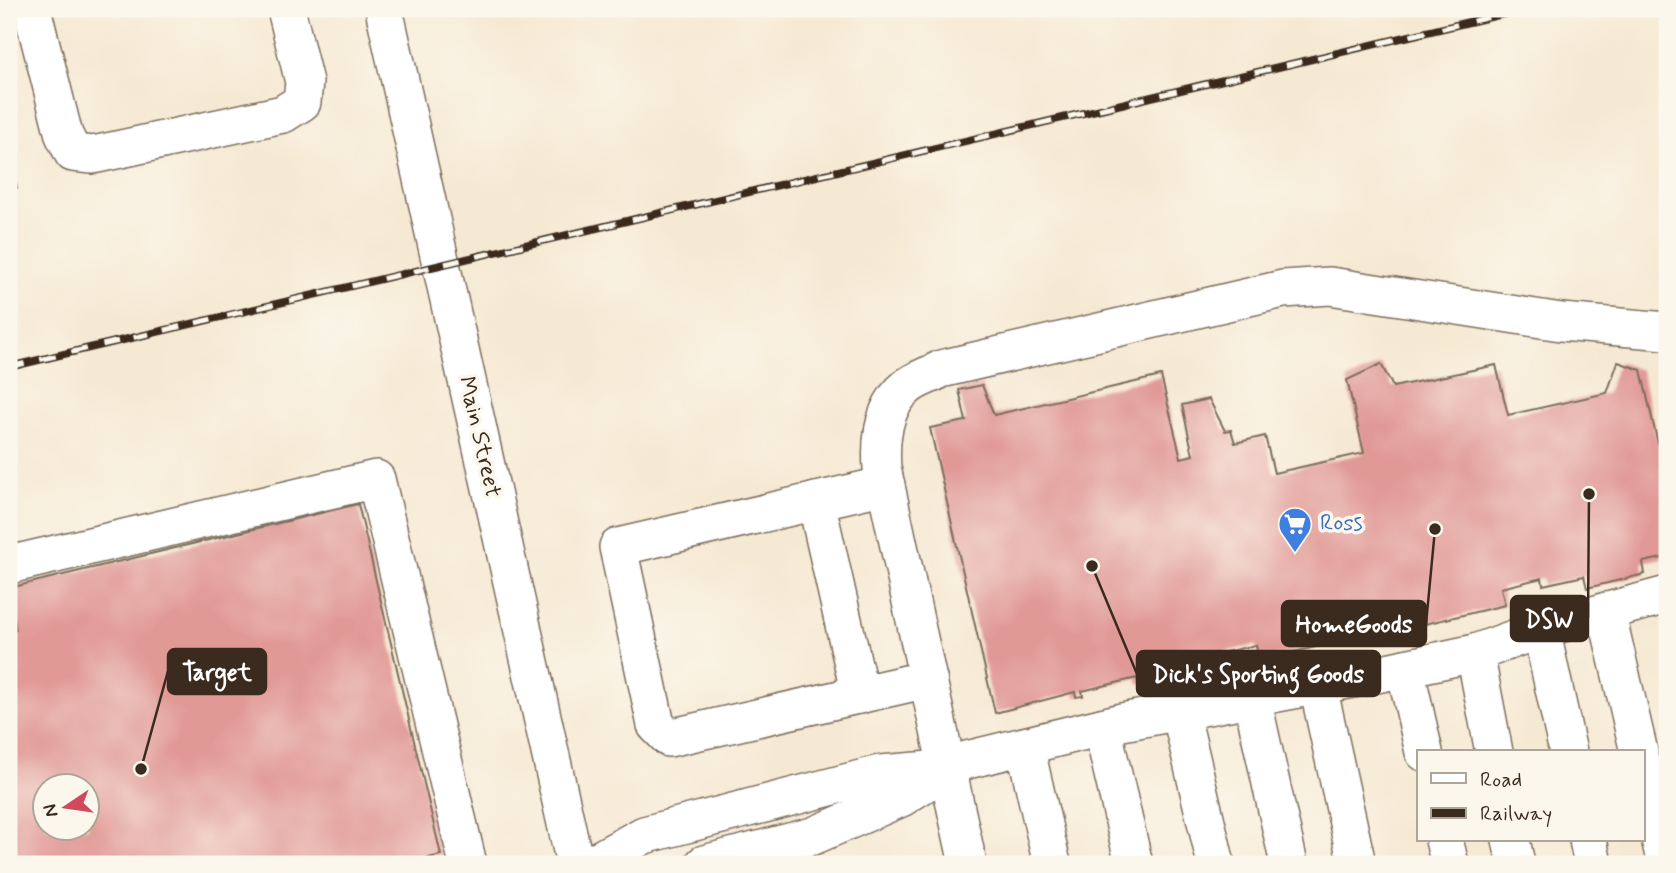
<svg xmlns="http://www.w3.org/2000/svg" width="1676" height="873" font-family="Mynerve,sans-serif">
	<style>
		.building { fill: #e19996; fill-rule: evenodd }
		.lines { fill: none; stroke-linecap: round; stroke-linejoin: round }
		.minor-casing { stroke: #7c6d5d; stroke-width: 40 }
		.minor { stroke: #fff; stroke-width: 37 }
		.rail-casing { stroke: #3b2a1e; stroke-width: 8 }
		.rail { stroke: #fbf7ec; stroke-width: 5; stroke-dasharray: 16; stroke-linecap: butt }
		.labels { text-anchor: middle; dominant-baseline: central; stroke-width: 7; stroke-linejoin: round; paint-order: stroke }
		.street-label { font-size: 23px; fill: #3b2a1e; stroke: #fbf7ec }
		.shop-label { font-size: 23px; fill: #366cbe; stroke: #fbf7ec; text-anchor: start }
		.leader { fill: none; stroke: #3b2a1e; stroke-width: 2.5 }
		.callout-dot { fill: #3b2a1e; stroke: #fbf7ec; stroke-width: 2.5 }
		.callout { fill: #3b2a1e; stroke: #3b2a1e; stroke-width: 2.5 }
		.callout-label { font-size: 24px; text-anchor: middle; font-weight: bold; fill: #fff }
	</style>
	<rect width="100%" height="100%" fill="#fbf7ec"/>
	<filter id="ink" filterUnits="userSpaceOnUse"><feTurbulence type="fractalNoise" baseFrequency=".0143" numOctaves="2"/><feDisplacementMap in="SourceGraphic" scale="14" xChannelSelector="R" yChannelSelector="G"/><feConvolveMatrix kernelMatrix="1 2 1 2 8 2 1 2 1" color-interpolation-filters="sRGB"/></filter>
	<filter id="wash" filterUnits="userSpaceOnUse"><feTurbulence type="fractalNoise" baseFrequency=".00686" numOctaves="4" result="noise"/><feDisplacementMap in="SourceGraphic" scale="28" xChannelSelector="R" yChannelSelector="G"/><feGaussianBlur stdDeviation="1.57" result="paint"/><feColorMatrix in="noise" values="0 0 0 0 0 0 0 0 0 0 0 0 0 0 0 0 0 1.4 0 .05"/><feComposite in="paint" operator="in"/></filter>
	<g filter="url(#wash)">
		<rect width="100%" height="100%" fill="#f6e9d3"/>
		<g id="blocks">
			<g class="building">
				<path d="M 9,157 L 17,188 L 9,190 Z"/>
				<path d="M 1618,362 L 1641,370 L 1658,444 L 1667,442 L 1667,557 L 1643,562 L 1645,574 L 1587,588 L 1584,576 L 1543,585 L 1542,578 L 1501,588 L 1505,605 L 1425,624 L 1421,606 L 1368,619 L 1373,634 L 1259,660 L 1256,645 L 1225,652 L 1226,659 L 1145,676 L 1147,682 L 1139,684 L 1137,678 L 1082,691 L 1083,696 L 1076,697 L 1075,692 L 995,713 L 930,428 L 966,421 L 959,390 L 982,385 L 994,415 L 1161,376 L 1181,458 L 1193,455 L 1182,405 L 1209,399 L 1225,431 L 1231,430 L 1235,443 L 1265,436 L 1274,473 L 1364,453 L 1347,380 L 1381,364 L 1393,387 L 1496,365 L 1508,415 L 1607,393 Z"/>
				<path d="M 358,504 L 441,855 L 404,864 L 9,864 L 9,631 L 16,630 L 9,588 ZM 46,786 L 88,786 L 88,828 L 46,828 Z"/>
			</g>
		</g>
	</g>
	<g filter="url(#ink)">
		<use href="#blocks" fill-opacity="0" stroke="#7c6d5d" stroke-width="2"/>
		<g class="lines">
			<defs>
				<g id="minor">
					<path d="M 32,9 L 64,135 L 73,153 L 93,155 L 283,114 L 302,102 L 304,82 L 286,9"/>
					<path d="M 384,9 L 575,864"/>
					<path d="M 886,485 L 618,547 L 656,725 L 669,738 L 928,679"/>
					<path d="M 816,501 L 860,695"/>
					<path d="M 9,565 L 376,479 L 468,864"/>
					<path d="M 1606,611 L 1639,752"/>
					<path d="M 1541,629 L 1667,595"/>
					<path d="M 1475,653 L 1494,752"/>
					<path d="M 1405,668 L 1424,752"/>
					<path d="M 1318,686 L 1357,864"/>
					<path d="M 1252,698 L 1289,864"/>
					<path d="M 1180,711 L 1216,864"/>
					<path d="M 1102,727 L 1134,864"/>
					<path d="M 1025,746 L 1052,864"/>
					<path d="M 1643,767 L 1666,864"/>
					<path d="M 1444,840 L 1450,864"/>
					<path d="M 1511,840 L 1516,864"/>
					<path d="M 1588,840 L 1593,864"/>
					<path d="M 591,864 L 644,835 L 880,774 L 943,769"/>
					<path d="M 704,864 L 813,836 L 901,798 L 947,769 L 967,760 L 1122,722 L 1363,677 L 1475,653 L 1541,629 L 1568,752"/>
					<path d="M 968,864 L 882,468 C 880,440 883,406 907,387 C 916,379 931,375 941,369 L 1283,289 L 1330,286 L 1561,322 L 1667,331"/>
				</g>
			</defs>
			<use href="#minor" class="minor-casing"/>
			<use href="#minor" class="minor"/>
			<defs>
				<path id="rail" d="M 9,367 L 1524,9"/>
			</defs>
			<use href="#rail" class="rail-casing"/>
			<use href="#rail" class="rail"/>
		</g>
	</g>
	<defs>
		<symbol id="supermarket-pin" viewBox="-11 -11 22 30"><path d="M0 17L-7.5 6A9.5 9.5 0 1 1 7.5 6Z" fill="#3f7fe0" stroke="#fbf7ec"/><path d="M-6-5.5h2.5l.6 2H6L4.5 2H-2.5L-4.4-4H-6ZM-1.5 3.2a1.3 1.3 0 1 0 .1 0ZM3 3.2a1.3 1.3 0 1 0 .1 0Z" fill="#fff"/></symbol>
	</defs>
	<g fill-rule="evenodd">
		<use href="#supermarket-pin" x="1276" y="505" width="38" height="52"/>
	</g>
	<g class="labels">
		<g class="street-label">
			<text transform="translate(479 437) rotate(77)">Main Street</text>
		</g>
		<g class="shop-label">
			<text x="1320" y="524">Ross</text>
		</g>
	</g>
	<path class="leader" d="M1589 494L1588 618M1435 529L1426 624M141 769L168 671M1092 566L1137 674"/>
	<g class="callout-dot">
		<circle cx="1589" cy="494" r="7"/>
		<circle cx="1435" cy="529" r="7"/>
		<circle cx="141" cy="769" r="7"/>
		<circle cx="1092" cy="566" r="7"/>
	</g>
	<g class="callout">
		<rect x="1511" y="596" width="77" height="45" rx="7"/>
		<rect x="1282" y="601" width="144" height="45" rx="7"/>
		<rect x="168" y="649" width="98" height="45" rx="7"/>
		<rect x="1137" y="651" width="243" height="45" rx="7"/>
	</g>
	<g class="callout-label">
		<text x="1549" y="627">DSW</text>
		<text x="1354" y="632">HomeGoods</text>
		<text x="217" y="680">Target</text>
		<text x="1258" y="682">Dick's Sporting Goods</text>
	</g>
	<rect width="1676" height="873" fill="none" stroke="#fbf7ec" stroke-width="35"/>
	<rect x="1417" y="750" width="228" height="91" fill="#fbf7ec" stroke="#aea59a" stroke-width="2"/>
	<rect x="1431" y="773" width="35" height="10" fill="#ffffff" stroke="#aea59a" stroke-width="2"/>
	<text x="1480" y="786" font-size="21" fill="#3b2a1e">Road</text>
	<rect x="1431" y="808" width="35" height="10" fill="#3b2a1e" stroke="#aea59a" stroke-width="2"/>
	<text x="1480" y="820" font-size="21" fill="#3b2a1e">Railway</text>
	<g transform="translate(66 807) rotate(257)"><circle r="33" fill="#fbf7ec" stroke="#aea59a" stroke-width="2"/>
	<path d="M0-5L12 26L0 18L-12 26Z" fill="#d1495b"/>
	<text y="-10" font-size="19" font-weight="bold" text-anchor="middle" fill="#3b2a1e">N</text>
	</g>
</svg>
